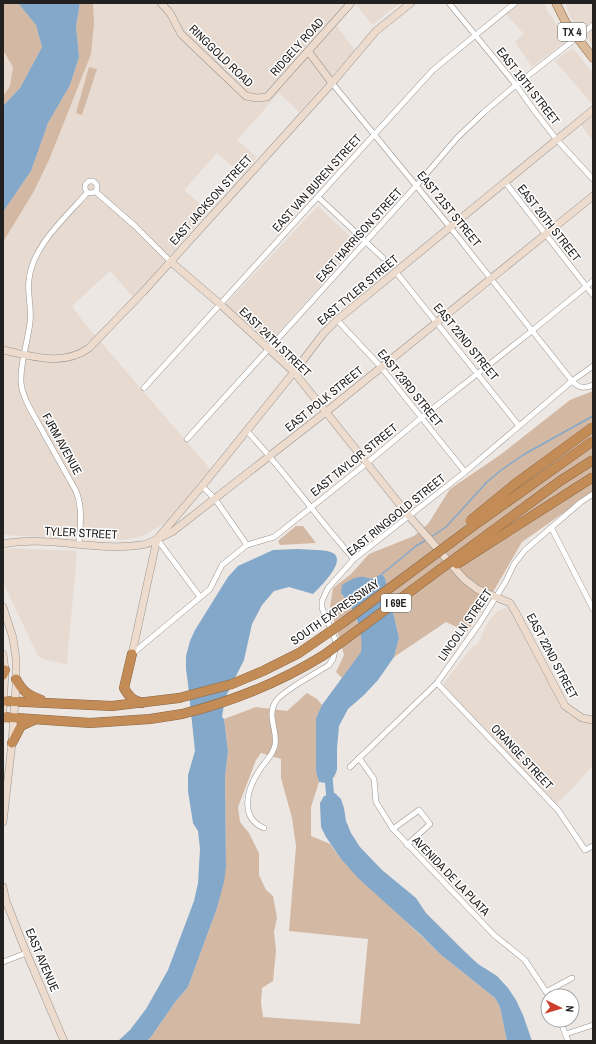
<svg xmlns="http://www.w3.org/2000/svg" width="596" height="1044" font-family="'Archivo Narrow',sans-serif">
	<style>
		.built { fill: #e6dad1 }
		.green { fill: #d3b8a3; fill-rule: evenodd }
		.water { fill: #84a8ca }
		.lines { fill: none; stroke-linecap: round; stroke-linejoin: round }
		.stream { stroke: #84a8ca; stroke-width: 1.5 }
		.river { stroke: #84a8ca; stroke-width: 8 }
		.street-casing { stroke: #999490; stroke-width: 6 }
		.secondary-casing { stroke: #999490; stroke-width: 8 }
		.primary-casing { stroke: #8b6744; stroke-width: 9 }
		.highway-casing { stroke: #8b6744; stroke-width: 10 }
		.street { stroke: #fff; stroke-width: 5 }
		.secondary { stroke: #eddccd; stroke-width: 7 }
		.primary { stroke: #dbba9a; stroke-width: 8 }
		.highway { stroke: #c38c57; stroke-width: 9 }
		.highway-bridge-casing { stroke: #8b6744; stroke-width: 10; stroke-linecap: butt }
		.highway-bridge { stroke: #c38c57; stroke-width: 9 }
		.labels { text-anchor: middle; dominant-baseline: central; stroke-width: 3; stroke-linejoin: round; paint-order: stroke }
		.shield { fill: #fff; stroke: #656463; stroke-width: 1 }
		.shield-label { font-size: 11px; font-weight: bold; fill: #232120 }
		.street-label { font-size: 12px; fill: #232120; stroke: #fff }
	</style>
	<rect width="100%" height="100%" fill="#ede7e3"/>
	<g class="built">
		<path d="M 3,3 L 401,3 L 389,11 L 373,25 L 355,4 L 336,25 L 355,50 L 299,112 L 279,93 L 237,140 L 257,157 L 243,175 L 217,153 L 184,190 L 209,211 L 133,297 L 110,271 L 72,306 L 82,320 L 211,470 L 165,523 L 143,536 L 123,540 L 109,540 L 3,535 Z"/>
		<path d="M 519,3 L 545,3 L 546,8 L 567,41 L 532,67 L 515,42 L 524,34 L 506,14 Z"/>
		<path d="M 565,3 L 593,3 L 593,46 L 571,19 Z"/>
		<path d="M 573,48 L 593,73 L 593,105 L 555,61 Z"/>
		<path d="M 593,116 L 593,141 L 581,125 Z"/>
		<path d="M 318,206 L 358,244 L 268,344 L 225,305 Z"/>
		<path d="M 11,548 L 77,551 L 67,664 L 45,660 L 38,656 L 3,582 L 3,550 Z"/>
		<path d="M 507,607 L 517,619 L 539,663 L 568,715 L 593,722 L 593,765 L 571,790 L 556,804 L 444,686 L 444,683 L 472,647 L 477,645 L 490,619 L 498,611 Z"/>
	</g>
	<g class="green">
		<path d="M 3,3 L 18,3 L 36,25 L 42,47 L 20,88 L 3,106 L 3,96 L 10,86 L 13,67 L 3,50 Z"/>
		<path d="M 80,3 L 93,3 L 94,24 L 91,54 L 49,160 L 34,191 L 3,242 L 3,212 L 31,171 L 48,123 L 70,85 L 79,57 L 76,26 Z"/>
		<path d="M 89,67 L 97,69 L 82,115 L 76,113 Z"/>
		<path d="M 593,391 L 593,492 L 522,542 L 486,604 L 467,632 L 446,622 L 394,657 L 399,638 L 385,578 L 382,574 C 375,581 372,579 363,577 L 341,593 C 350,606 368,636 361,653 C 357,661 348,670 342,678 L 336,672 L 344,655 L 330,606 L 333,588 L 351,574 L 369,554 L 414,536 L 428,524 L 450,489 L 500,455 L 570,400 Z"/>
		<path d="M 296,526 L 303,526 L 316,543 L 280,545 L 278,541 Z"/>
		<path d="M 307,693 L 317,699 L 322,705 L 316,718 L 316,772 L 319,782 L 311,807 L 311,836 L 330,844 L 341,859 L 440,954 L 495,998 L 500,1007 L 507,1041 L 147,1041 L 151,1037 L 176,1001 L 188,987 L 217,908 L 226,867 L 225,777 L 228,751 L 224,719 L 256,707 L 287,711 ZM 261,753 L 281,759 L 281,778 L 292,818 L 296,846 L 289,931 L 368,939 L 360,1024 L 263,1017 L 261,1003 L 262,988 L 273,981 L 276,951 L 274,932 L 277,918 L 273,896 L 266,890 L 259,875 L 259,853 L 249,833 L 240,822 L 238,807 L 256,760 Z"/>
	</g>
	<g class="water">
		<path d="M 18,3 L 80,3 L 76,26 L 79,57 L 70,85 L 48,123 L 31,171 L 3,212 L 3,106 L 20,88 L 42,47 L 36,25 Z"/>
		<path d="M 298,549 C 307,550 326,549 333,553 C 347,561 320,587 313,594 L 289,587 L 274,591 L 262,605 L 252,624 L 244,660 L 225,698 L 222,717 L 224,719 L 228,751 L 225,777 L 226,867 L 224,882 L 217,908 L 188,987 L 176,1001 L 151,1037 L 147,1041 L 118,1041 L 130,1030 L 146,1009 L 168,970 L 194,901 L 198,883 L 200,849 L 198,831 L 193,823 L 188,791 L 188,775 L 195,751 L 188,684 L 186,669 L 186,656 L 190,641 L 195,630 L 228,577 L 238,566 L 273,550 Z"/>
		<path d="M 382,574 L 385,578 L 399,638 L 394,657 L 378,680 L 364,695 L 348,709 L 339,726 L 337,749 L 337,770 L 334,777 L 326,783 L 319,782 L 316,772 L 316,718 L 322,705 L 361,652 C 364,630 354,610 341,593 L 342,585 C 349,581 356,576 364,577 C 369,578 372,579 377,579 L 377,576 Z"/>
		<path d="M 335,793 L 341,799 L 344,808 L 346,821 L 351,833 L 360,847 L 382,870 L 416,898 L 426,913 L 463,950 L 478,964 L 497,976 L 508,988 L 516,1000 L 523,1015 L 532,1041 L 507,1041 L 500,1007 L 495,998 L 440,954 L 421,935 L 358,878 L 341,859 L 326,837 L 321,827 L 320,803 L 324,796 Z"/>
	</g>
	<g class="lines">
		<g class="stream">
			<path d="M 431,537 L 446,527 L 487,482 L 500,471 L 523,455 L 593,416"/>
			<path d="M 382,574 L 416,546 L 426,540"/>
		</g>
		<path class="river" d="M 328,772 L 331,804"/>
		<defs>
			<g id="street">
				<path d="M 449,3 L 516,85 L 536,113 L 557,140 L 593,179"/>
				<path d="M 332,83 L 450,227 L 572,381 C 579,388 584,389 593,385"/>
				<circle cx="91" cy="187" r="6"/>
				<path d="M 505,182 L 593,295"/>
				<path d="M 96,192 L 135,226 L 171,262"/>
				<path d="M 318,197 L 383,258"/>
				<path d="M 396,272 L 519,426"/>
				<path d="M 337,320 L 381,367 L 465,472"/>
				<path d="M 144,388 L 433,70 L 515,3"/>
				<path d="M 246,430 C 285,471 316,517 354,559"/>
				<path d="M 187,439 L 416,186 L 457,138 L 483,113 L 516,85 L 593,25"/>
				<path d="M 202,486 L 215,499 L 247,545"/>
				<path d="M 551,527 L 593,609"/>
				<path d="M 157,539 L 200,597"/>
				<path d="M 79,544 C 80,526 83,508 76,491 C 65,471 54,452 43,432 C 36,418 22,399 21,382 C 20,362 28,342 30,322 C 32,308 27,294 29,280 C 32,246 66,217 87,193"/>
				<path d="M 132,654 L 210,589 L 222,565 L 247,545 L 274,537 L 367,463 L 421,418 L 533,330 L 593,281"/>
				<path d="M 437,683 L 558,810 L 585,850 L 593,846"/>
				<path d="M 359,758 L 374,779 L 376,802 L 393,829 L 494,935 L 525,960 L 549,996"/>
				<path d="M 350,767 L 437,683 L 479,624 L 506,581 L 514,564 L 525,550 L 581,502 L 593,494"/>
				<path d="M 264,828 C 239,818 247,789 259,771 C 264,762 273,756 275,745 C 278,730 266,716 276,701 C 282,691 318,672 329,665 L 333,659 L 336,646 L 335,639 L 322,608 L 322,601 L 328,588 L 354,559 L 465,472 L 572,381 L 593,366"/>
				<path d="M 393,829 L 419,810 L 430,824 L 407,845"/>
				<path d="M 3,962 L 26,953"/>
				<path d="M 546,992 L 572,978"/>
				<path d="M 560,1020 L 568,1041"/>
				<path d="M 566,1034 L 593,1025"/>
			</g>
			<g id="secondary">
				<path d="M 161,3 L 170,13 L 181,34 L 246,96 L 257,98 L 267,97 L 351,3"/>
				<path d="M 308,51 L 332,83"/>
				<path d="M 171,262 L 220,304 L 294,372 L 409,516 L 464,579 L 477,589 L 510,603 L 516,613 L 565,706 L 582,718 L 593,720"/>
				<path d="M 3,350 C 31,356 63,367 89,348 L 143,292 L 249,175 L 332,83 L 376,31 L 411,3"/>
				<path d="M 3,544 C 48,535 96,552 141,545 C 151,544 162,536 172,532 L 326,412 L 593,196"/>
				<path d="M 3,607 L 13,638 L 16,659 L 16,686 L 12,743 L 3,822"/>
				<path d="M 3,654 L 5,670 L 3,710"/>
				<path d="M 132,654 L 157,539 L 202,486 L 294,372 L 323,334 L 337,320 L 593,110"/>
				<path d="M 3,887 L 6,901 L 24,947 L 64,1041"/>
			</g>
			<path id="primary" d="M 556,3 L 566,23 L 593,58"/>
			<g id="highway">
				<path d="M 132,654 L 124,688 C 129,697 133,700 142,703"/>
				<path d="M 3,675 L 5,670"/>
				<path d="M 16,679 C 22,691 28,695 41,700"/>
				<path d="M 3,701 L 112,706 L 179,698"/>
				<path d="M 3,717 L 90,723 L 150,719 L 182,714"/>
				<path d="M 12,743 L 21,726 L 34,720"/>
			</g>
		</defs>
		<use href="#street" class="street-casing"/>
		<use href="#secondary" class="secondary-casing"/>
		<use href="#primary" class="primary-casing"/>
		<use href="#highway" class="highway-casing"/>
		<use href="#street" class="street"/>
		<use href="#secondary" class="secondary"/>
		<use href="#primary" class="primary"/>
		<use href="#highway" class="highway"/>
		<defs>
			<g id="highway-bridge">
				<path d="M 470,521 L 515,484 L 593,427"/>
				<path d="M 457,564 L 593,477"/>
				<path d="M 179,698 L 232,684 L 263,671 L 299,653 L 344,622 L 476,524 L 593,441"/>
				<path d="M 182,714 C 234,701 279,683 324,655 L 560,481 L 593,460"/>
			</g>
		</defs>
		<use href="#highway-bridge" class="highway-bridge-casing"/>
		<use href="#highway-bridge" class="highway-bridge"/>
	</g>
	<g class="labels">
		<g class="shield">
			<rect x="558" y="23" width="28" height="18" rx="3"/>
			<rect x="381" y="594" width="30" height="18" rx="3"/>
		</g>
		<g class="shield-label">
			<text x="572" y="32">TX 4</text>
			<text x="396" y="603">I 69E</text>
		</g>
		<g class="street-label">
			<text transform="translate(297 47) rotate(-48)">RIDGELY ROAD</text>
			<text transform="translate(221 56) rotate(44)">RINGGOLD ROAD</text>
			<text transform="translate(528 86) rotate(52)">EAST 19TH STREET</text>
			<text transform="translate(317 183) rotate(-48)">EAST VAN BUREN STREET</text>
			<text transform="translate(211 200) rotate(-48)">EAST JACKSON STREET</text>
			<text transform="translate(449 209) rotate(51)">EAST 21ST STREET</text>
			<text transform="translate(549 223) rotate(52)">EAST 20TH STREET</text>
			<text transform="translate(359 235) rotate(-48)">EAST HARRISON STREET</text>
			<text transform="translate(358 290) rotate(-40)">EAST TYLER STREET</text>
			<text transform="translate(275 342) rotate(44)">EAST 24TH STREET</text>
			<text transform="translate(466 342) rotate(51)">EAST 22ND STREET</text>
			<text transform="translate(410 388) rotate(51)">EAST 23RD STREET</text>
			<text transform="translate(324 399) rotate(-39)">EAST POLK STREET</text>
			<text transform="translate(62 444) rotate(61)">FJRM AVENUE</text>
			<text transform="translate(354 460) rotate(-39)">EAST TAYLOR STREET</text>
			<text transform="translate(396 515) rotate(-39)">EAST RINGGOLD STREET</text>
			<text transform="translate(81 533) rotate(3)">TYLER STREET</text>
			<text transform="translate(335 612) rotate(-35)">SOUTH EXPRESSWAY</text>
			<text transform="translate(465 625) rotate(-55)">LINCOLN STREET</text>
			<text transform="translate(552 656) rotate(62)">EAST 22ND STREET</text>
			<text transform="translate(522 757) rotate(47)">ORANGE STREET</text>
			<text transform="translate(451 876) rotate(46)">AVENIDA DE LA PLATA</text>
			<text transform="translate(42 960) rotate(67)">EAST AVENUE</text>
		</g>
	</g>
	<rect width="596" height="1044" fill="none" stroke="#232120" stroke-width="8"/>
	<g transform="translate(560 1008) rotate(95)"><circle r="19" fill="#ffffff" stroke="#a7a6a6"/>
	<path d="M0-3L7 15L0 10L-7 15Z" fill="#cb3f2c"/>
	<text y="-6" font-size="11" font-weight="bold" text-anchor="middle" fill="#232120">N</text>
	</g>
</svg>
